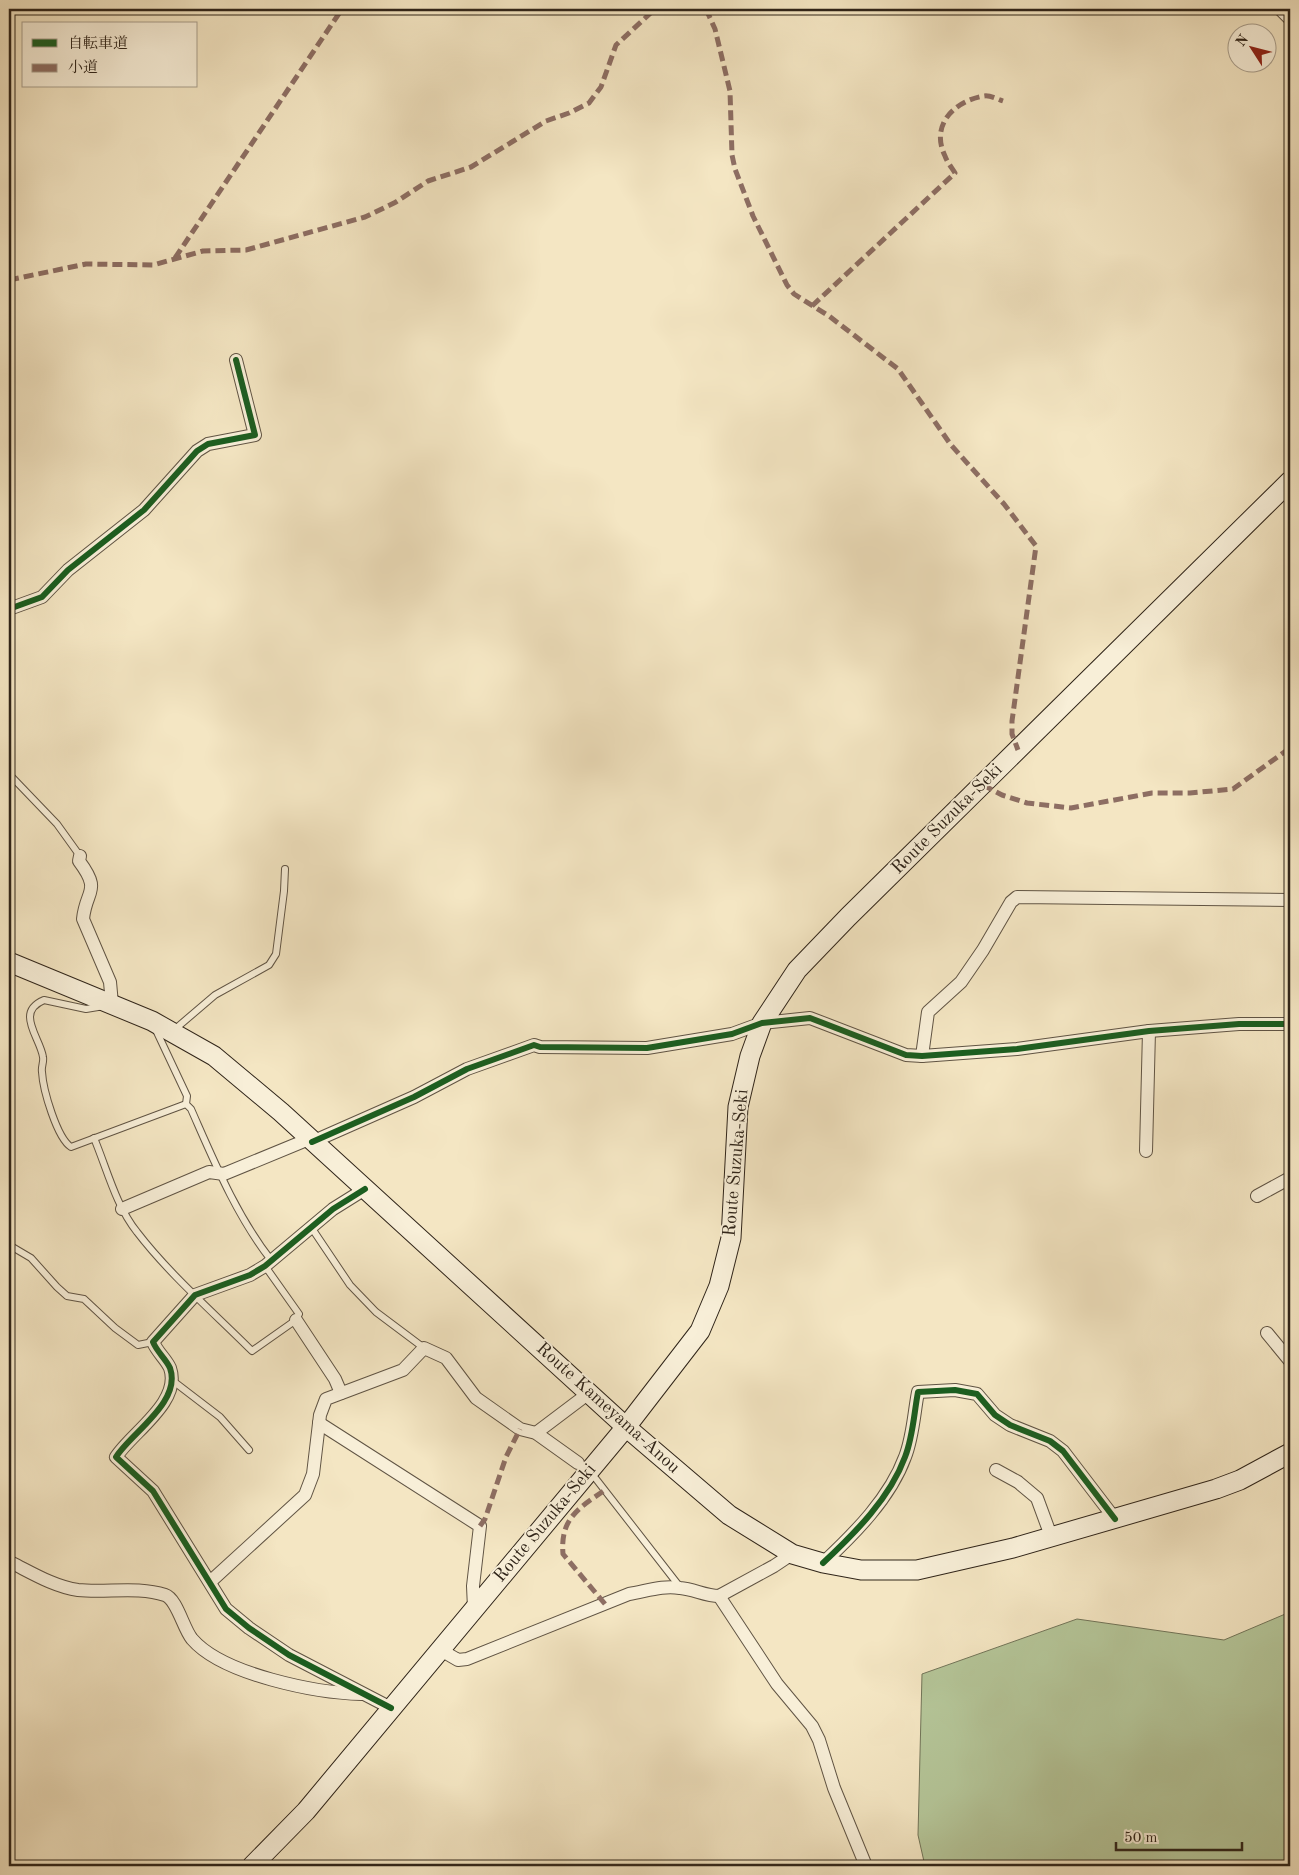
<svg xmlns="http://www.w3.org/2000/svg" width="1299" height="1875" font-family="'Old Standard TT','Noto Serif JP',serif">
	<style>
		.green { fill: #b5c699; stroke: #727559 }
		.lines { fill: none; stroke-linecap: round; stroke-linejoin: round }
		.lane-casing { stroke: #605444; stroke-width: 8 }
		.street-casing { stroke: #605444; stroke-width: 14 }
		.secondary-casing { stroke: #2f2419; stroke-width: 21 }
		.lane { stroke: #f8efd8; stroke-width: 6 }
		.street { stroke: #f8efd8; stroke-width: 12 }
		.secondary { stroke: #f8efd8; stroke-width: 19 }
		.quiet { stroke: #8d6e63; stroke-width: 5; stroke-dasharray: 10 5; stroke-linecap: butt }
		.cycleway-casing { stroke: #f8efd8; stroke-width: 9 }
		.cycleway { stroke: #1b5e20; stroke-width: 6 }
		.labels { text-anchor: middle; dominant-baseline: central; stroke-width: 4; stroke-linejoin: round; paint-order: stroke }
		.street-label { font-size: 18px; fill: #2f2419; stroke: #f8efd8 }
	</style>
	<rect width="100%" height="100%" fill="#f4e6c3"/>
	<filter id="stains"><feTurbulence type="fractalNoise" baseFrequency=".004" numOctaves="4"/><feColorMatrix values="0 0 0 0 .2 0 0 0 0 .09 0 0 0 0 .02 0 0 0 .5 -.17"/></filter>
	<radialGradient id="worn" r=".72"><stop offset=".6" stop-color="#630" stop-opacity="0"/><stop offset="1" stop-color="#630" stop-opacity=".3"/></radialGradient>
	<path class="green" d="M 1290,1612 L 1290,1866 L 925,1866 L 918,1835 L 922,1674 L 1077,1619 L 1224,1640 Z"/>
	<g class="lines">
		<defs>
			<g id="lane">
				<path d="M 9,774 L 57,824 L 80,856"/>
				<path d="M 104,1006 L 86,1009 L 44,1000 C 37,1003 30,1008 30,1017 C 30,1030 41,1044 43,1057 C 44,1062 41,1067 42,1072 C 43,1090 57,1138 71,1147 L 186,1104"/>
				<path d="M 155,1028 L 187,1096 L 186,1104 L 191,1109 C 214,1161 236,1215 271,1260"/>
				<path d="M 174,1030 L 215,995 L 269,965 L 276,954 L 284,891 L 285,869"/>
				<path d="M 94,1138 C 107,1169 116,1206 137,1232 C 170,1275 214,1313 252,1351 L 296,1320 L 299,1314 L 265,1266"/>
				<path d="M 311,1227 L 350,1285 L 376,1312 L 424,1348"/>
				<path d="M 9,1245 L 31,1258 L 57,1287 L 67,1296 L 84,1299 L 115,1328 L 138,1345 L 153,1342"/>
				<path d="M 173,1381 L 220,1417 L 249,1450"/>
				<path d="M 596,1479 L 680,1587"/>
			</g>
			<g id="street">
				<path d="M 1280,9 L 1290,19"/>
				<path d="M 9,609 L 42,597 L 68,570 L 144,510 L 197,451 L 208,444 L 255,435 L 236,360"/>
				<path d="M 80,856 L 79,861 C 102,892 86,889 83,919 L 110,982 L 112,1004"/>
				<path d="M 922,1056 L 928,1012 L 961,982 L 983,950 L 1011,902 L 1017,897 L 1290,900"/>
				<path d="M 312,1142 L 414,1097 L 467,1069 L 534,1045 L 540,1047 L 647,1048 L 732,1034 L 762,1023 L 810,1018 L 906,1055 L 922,1056 L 1017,1049 L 1149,1031 L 1239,1024 L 1290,1024"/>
				<path d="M 1146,1151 L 1149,1031"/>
				<path d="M 365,1189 L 333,1209 L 265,1266 L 250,1275 L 195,1295 L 153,1342 C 157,1352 166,1359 170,1368 C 182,1402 131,1433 116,1457 L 153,1491 L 226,1609 L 249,1628 L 289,1655 L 391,1708"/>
				<path d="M 1257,1196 L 1290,1178"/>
				<path d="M 122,1209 L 209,1172 L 224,1174 L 309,1139"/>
				<path d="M 296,1320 L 335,1379 L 341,1393"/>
				<path d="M 1267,1333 L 1290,1361"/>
				<path d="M 319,1423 L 480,1526 L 473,1586 L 474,1608"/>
				<path d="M 536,1433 L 589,1393"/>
				<path d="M 996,1470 L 1018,1482 L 1037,1498 L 1051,1536"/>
				<path d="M 12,1563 C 32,1573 55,1587 78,1590 C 106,1593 138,1586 165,1595 C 177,1599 183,1628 192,1639 C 223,1675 317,1693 362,1694"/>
				<path d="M 823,1563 C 855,1533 890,1498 905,1457 C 913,1437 914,1413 918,1392 L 955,1390 L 977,1394 L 995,1415 L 1010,1425 L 1050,1441 L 1063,1451 L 1115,1519"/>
				<path d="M 210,1582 L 305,1495 L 313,1474 L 320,1415 L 326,1399 L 403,1370 L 424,1348 L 446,1358 L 476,1398 L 520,1429 L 536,1433 L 578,1463"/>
				<path d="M 719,1596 L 777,1684 L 812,1726 L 819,1740 L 834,1788 L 866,1866"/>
				<path d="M 439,1649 L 458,1660 L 467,1659 L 629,1594 C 647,1591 663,1585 680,1588 C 694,1589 705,1596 719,1596 L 774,1566 L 792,1554"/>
			</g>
			<g id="secondary">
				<path d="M 9,962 L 152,1021 L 214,1056 L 281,1112 L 626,1427 L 729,1515 L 792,1554 L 823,1563 L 861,1570 L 917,1570 L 1013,1548 L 1216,1489 L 1240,1480 L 1290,1453"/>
				<path d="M 252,1866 L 306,1811 L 626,1427 L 700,1331 L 719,1286 L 731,1238 L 738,1107 L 750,1056 L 762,1023 L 797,970 L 848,917 L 1290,481"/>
			</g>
		</defs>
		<use href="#lane" class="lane-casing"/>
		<use href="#street" class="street-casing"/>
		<use href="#secondary" class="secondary-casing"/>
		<use href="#lane" class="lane"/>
		<use href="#street" class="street"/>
		<use href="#secondary" class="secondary"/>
		<g class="quiet">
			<path d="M 706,9 L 715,29 L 730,91 L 732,155 L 735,169 L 753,216 L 787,285 L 794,294 L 829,316 L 898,369 L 951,445 L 1004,504 L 1036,546 L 1012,721 L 1012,734 L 1018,750"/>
			<path d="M 175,258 L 342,9"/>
			<path d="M 9,280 L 86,264 L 153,265 L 203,251 L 246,250 L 365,217 L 396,202 L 428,181 L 471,167 L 546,121 L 569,113 L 589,103 L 601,87 L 616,45 L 655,9"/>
			<path d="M 812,306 L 955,173 C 952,168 947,162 945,156 C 930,125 954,101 984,96 C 990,95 997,99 1003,101"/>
			<path d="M 983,785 L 1002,795 L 1027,803 L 1071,808 L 1152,793 L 1190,793 L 1233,789 L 1290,748"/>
			<path d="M 480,1526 L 485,1519 L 506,1457 L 520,1429"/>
			<path d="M 605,1604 L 563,1554 C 560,1518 579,1508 605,1490"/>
		</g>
		<defs>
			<g id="cycleway">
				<path d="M 9,609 L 42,597 L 68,570 L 144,510 L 197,451 L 208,444 L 255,435 L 236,360"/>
				<path d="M 312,1142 L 414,1097 L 467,1069 L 534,1045 L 540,1047 L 647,1048 L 732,1034 L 762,1023 L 810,1018 L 906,1055 L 922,1056 L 1017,1049 L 1149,1031 L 1239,1024 L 1290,1024"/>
				<path d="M 365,1189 L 333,1209 L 265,1266 L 250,1275 L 195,1295 L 153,1342 C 157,1352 166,1359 170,1368 C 182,1402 131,1433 116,1457 L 153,1491 L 226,1609 L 249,1628 L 289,1655 L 391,1708"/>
				<path d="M 823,1563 C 855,1533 890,1498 905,1457 C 913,1437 914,1413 918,1392 L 955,1390 L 977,1394 L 995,1415 L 1010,1425 L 1050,1441 L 1063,1451 L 1115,1519"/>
			</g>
		</defs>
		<use href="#cycleway" class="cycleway-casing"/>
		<use href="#cycleway" class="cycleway"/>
	</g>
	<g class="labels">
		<g class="street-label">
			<text transform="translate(947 819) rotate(-45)">Route Suzuka-Seki</text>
			<text transform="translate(736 1163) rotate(-85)">Route Suzuka-Seki</text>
			<text transform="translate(608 1408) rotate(42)">Route Kameyama-Anou</text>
			<text transform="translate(545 1523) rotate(-50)">Route Suzuka-Seki</text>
		</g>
	</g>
	<rect width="1299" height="1875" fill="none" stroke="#f4e6c3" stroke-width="30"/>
	<rect x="10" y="10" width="1279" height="1855" fill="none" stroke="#2f2419" stroke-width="2.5"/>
	<rect x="15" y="15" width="1269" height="1845" fill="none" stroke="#2f2419"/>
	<rect x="22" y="22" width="175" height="65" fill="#f8efd8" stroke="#a89e8c"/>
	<rect x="32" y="39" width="25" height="8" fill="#1b5e20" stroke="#a89e8c"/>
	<text x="68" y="48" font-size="15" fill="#2f2419">自転車道</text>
	<rect x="32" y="64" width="25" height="8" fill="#8d6e63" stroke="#a89e8c"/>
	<text x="68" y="72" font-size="15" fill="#2f2419">小道</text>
	<g transform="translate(1252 48) rotate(306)"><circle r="24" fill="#f8efd8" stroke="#a89e8c"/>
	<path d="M0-4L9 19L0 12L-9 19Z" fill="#8f2418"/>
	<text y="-8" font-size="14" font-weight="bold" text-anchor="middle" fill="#2f2419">N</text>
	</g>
	<path d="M1116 1842v8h126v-8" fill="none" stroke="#2f2419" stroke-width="2.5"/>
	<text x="1124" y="1842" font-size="15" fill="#2f2419" stroke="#f8efd8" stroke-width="4" paint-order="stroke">50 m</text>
	<rect width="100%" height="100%" filter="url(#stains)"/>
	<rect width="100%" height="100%" fill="url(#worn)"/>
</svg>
